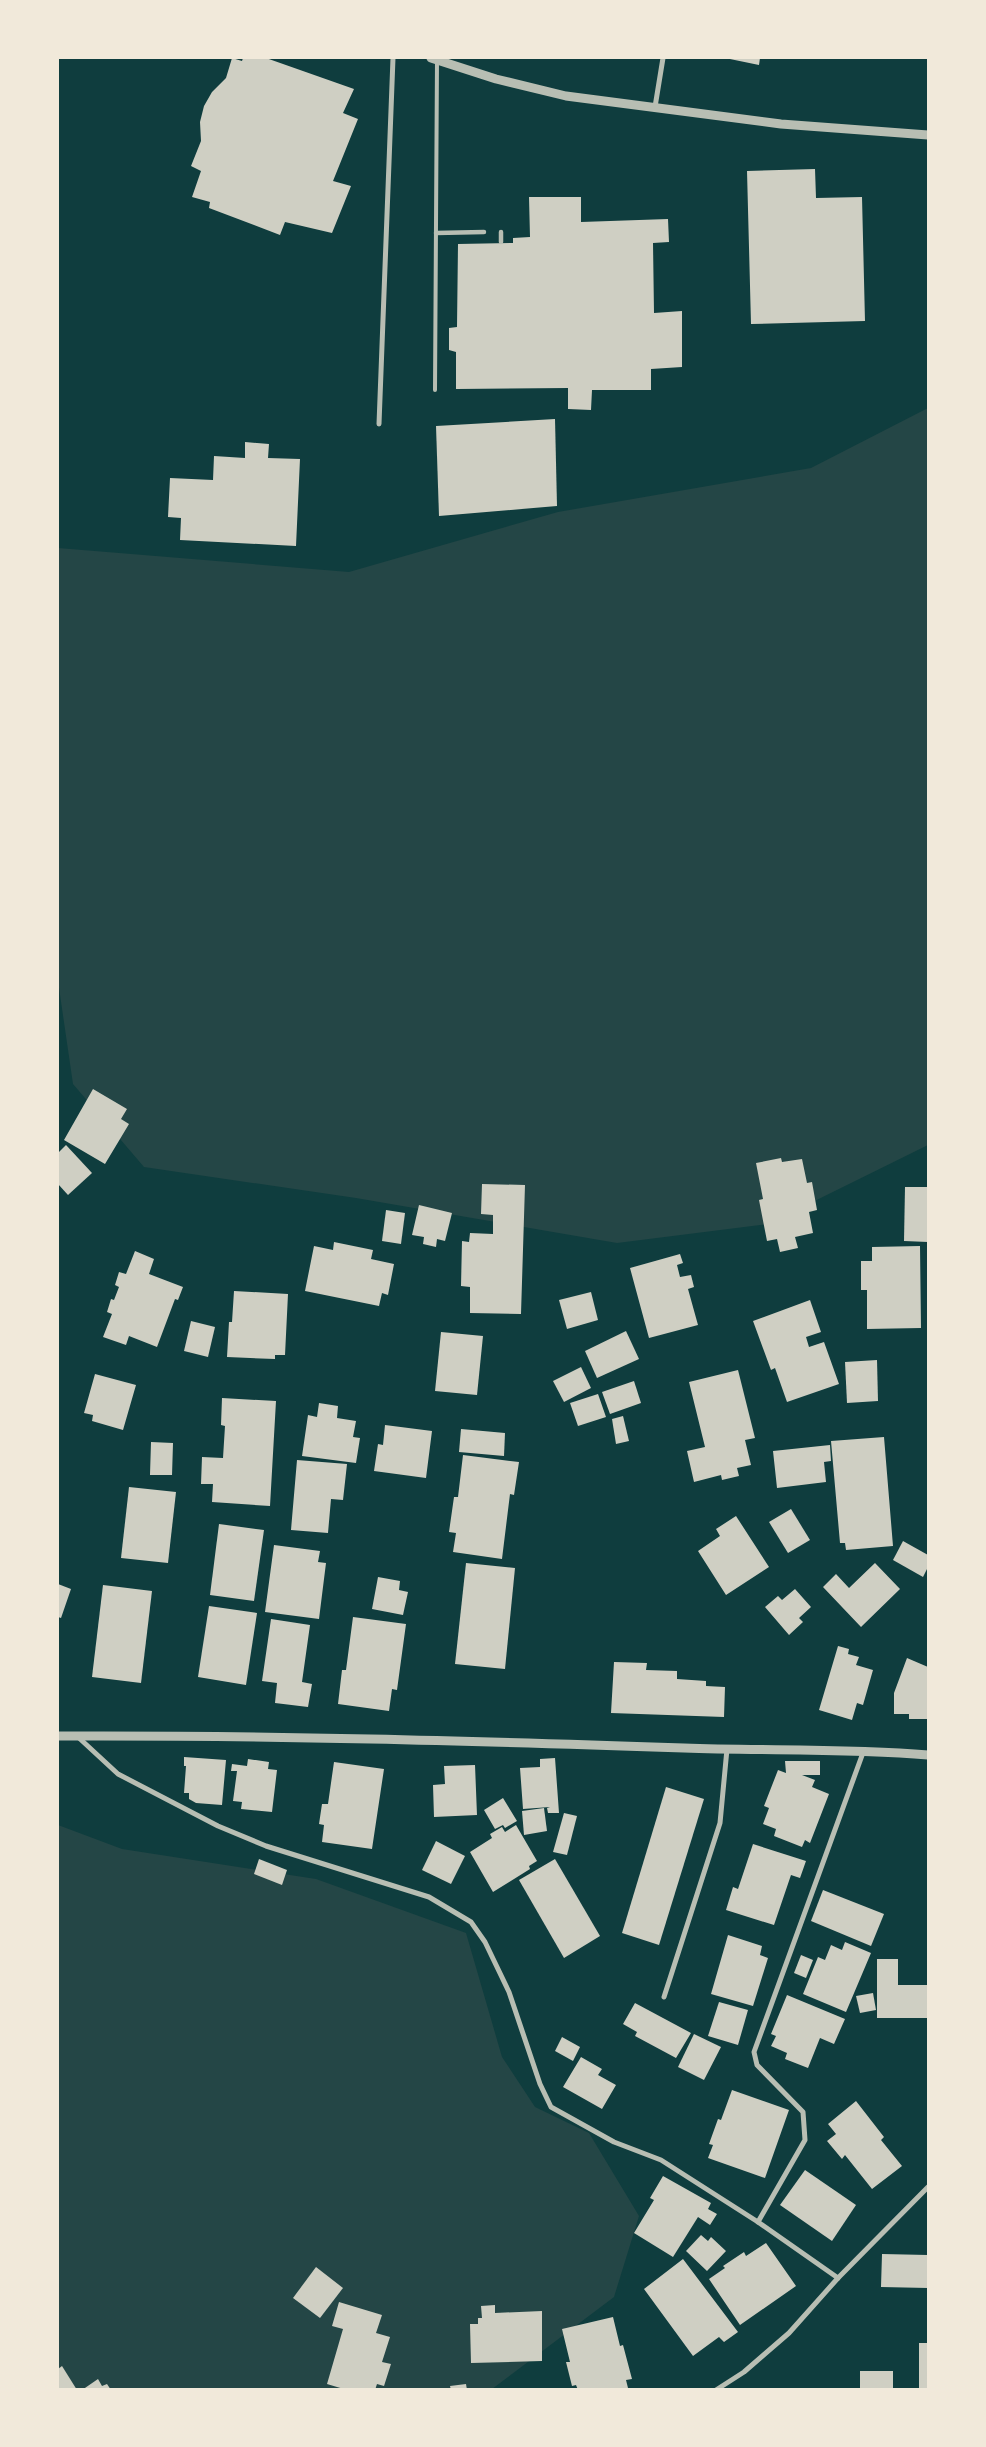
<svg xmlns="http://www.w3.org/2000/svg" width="986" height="2447" font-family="Commissioner,sans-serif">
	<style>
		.green { fill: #244646 }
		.building { fill: #cfcfc3 }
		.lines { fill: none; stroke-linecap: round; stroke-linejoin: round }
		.service { stroke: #b8beb3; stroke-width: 4 }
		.pedestrian { stroke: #b8beb3; stroke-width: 4.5 }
		.minor { stroke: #b8beb3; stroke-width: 5 }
		.tertiary { stroke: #b8beb3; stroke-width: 9 }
	</style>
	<rect width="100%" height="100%" fill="#0f3d3e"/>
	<g class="green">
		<path d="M 928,408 L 928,1145 L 768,1224 L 617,1243 L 356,1198 L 144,1167 L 73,1084 L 58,981 L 58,548 L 349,572 L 558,512 L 811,468 Z"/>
		<path d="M 58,1825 L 122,1849 L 316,1879 L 466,1933 L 502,2057 L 535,2107 L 589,2133 L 639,2216 L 614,2297 L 492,2389 L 58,2389 Z"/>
	</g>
	<g class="building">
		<path d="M 232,58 L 242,61 L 243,58 L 266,58 L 354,89 L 343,113 L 358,119 L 333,181 L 351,186 L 332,233 L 285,222 L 280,235 L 209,208 L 210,202 L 192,197 L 201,171 L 191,166 L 201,141 L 200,122 L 204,106 L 212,92 L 226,78 Z"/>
		<path d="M 725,58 L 760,58 L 759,65 Z"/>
		<path d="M 815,169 L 816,198 L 862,197 L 865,321 L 751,324 L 747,171 Z"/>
		<path d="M 529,197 L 581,197 L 581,222 L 668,219 L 669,242 L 653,243 L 654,313 L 682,311 L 682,367 L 651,369 L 651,390 L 592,390 L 591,410 L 568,409 L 568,388 L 456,389 L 456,352 L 449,350 L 449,328 L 457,327 L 458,244 L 513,243 L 513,238 L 530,237 Z"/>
		<path d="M 555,419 L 557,506 L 439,516 L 436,426 Z"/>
		<path d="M 245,442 L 269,444 L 268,458 L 300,459 L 296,546 L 180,540 L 181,518 L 168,517 L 170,478 L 213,480 L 214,456 L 245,458 Z"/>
		<path d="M 93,1089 L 127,1109 L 121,1119 L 129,1124 L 105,1164 L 64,1140 Z"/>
		<path d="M 66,1145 L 92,1173 L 68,1195 L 58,1184 L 58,1153 Z"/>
		<path d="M 781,1158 L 782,1162 L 802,1159 L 807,1183 L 812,1182 L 817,1210 L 809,1212 L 813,1233 L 795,1237 L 798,1248 L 780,1252 L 777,1239 L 767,1241 L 759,1200 L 763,1199 L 756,1163 Z"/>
		<path d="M 482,1184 L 525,1185 L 521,1314 L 470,1313 L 470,1287 L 461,1286 L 462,1241 L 469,1242 L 470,1233 L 493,1234 L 493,1215 L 481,1214 Z"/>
		<path d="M 905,1187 L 928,1187 L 928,1242 L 904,1241 Z"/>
		<path d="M 419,1205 L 452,1213 L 445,1241 L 437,1239 L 436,1247 L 423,1244 L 424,1237 L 412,1235 Z"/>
		<path d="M 386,1210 L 405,1213 L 401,1244 L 382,1241 Z"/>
		<path d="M 334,1242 L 373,1250 L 371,1259 L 394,1264 L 388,1295 L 382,1293 L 379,1306 L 305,1291 L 314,1246 L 333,1250 Z"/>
		<path d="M 920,1246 L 921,1328 L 867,1329 L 867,1290 L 861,1290 L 861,1261 L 872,1261 L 872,1247 Z"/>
		<path d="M 135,1251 L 154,1259 L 149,1274 L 183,1287 L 178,1300 L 175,1299 L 157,1347 L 129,1336 L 126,1345 L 103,1337 L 112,1314 L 107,1312 L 111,1299 L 114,1300 L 119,1287 L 115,1285 L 119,1272 L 126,1274 Z"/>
		<path d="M 680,1254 L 683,1263 L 677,1265 L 680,1277 L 691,1275 L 694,1287 L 688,1289 L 698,1325 L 649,1338 L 630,1268 Z"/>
		<path d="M 234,1291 L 288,1294 L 285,1355 L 275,1355 L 275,1359 L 227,1357 L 229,1322 L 232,1322 Z"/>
		<path d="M 591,1292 L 598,1320 L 567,1329 L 559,1300 Z"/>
		<path d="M 810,1300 L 821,1332 L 806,1337 L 809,1347 L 824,1342 L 839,1384 L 787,1402 L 775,1368 L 771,1370 L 753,1321 Z"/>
		<path d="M 191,1321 L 215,1327 L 208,1357 L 184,1351 Z"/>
		<path d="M 626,1331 L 639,1359 L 597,1378 L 585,1351 Z"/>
		<path d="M 441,1332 L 483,1336 L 477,1395 L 435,1391 Z"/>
		<path d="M 877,1360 L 878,1401 L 847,1403 L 845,1362 Z"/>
		<path d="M 581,1367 L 591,1388 L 564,1402 L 553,1381 Z"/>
		<path d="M 738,1370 L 755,1438 L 745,1440 L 751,1465 L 737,1468 L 739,1476 L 722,1480 L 721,1475 L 694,1482 L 687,1451 L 705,1447 L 689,1382 Z"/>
		<path d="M 95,1374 L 136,1385 L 123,1430 L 92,1421 L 93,1415 L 84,1413 Z"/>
		<path d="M 634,1381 L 641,1403 L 610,1414 L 602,1392 Z"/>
		<path d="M 598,1394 L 606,1417 L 578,1426 L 570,1403 Z"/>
		<path d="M 222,1398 L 276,1401 L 270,1506 L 212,1502 L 213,1484 L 201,1484 L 202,1457 L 223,1458 L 225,1426 L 221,1425 Z"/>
		<path d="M 319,1403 L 338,1406 L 337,1418 L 356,1421 L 353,1437 L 360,1438 L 356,1463 L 302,1456 L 308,1415 L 317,1417 Z"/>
		<path d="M 623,1416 L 629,1441 L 616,1444 L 612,1419 Z"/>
		<path d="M 385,1425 L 432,1431 L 426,1478 L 374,1471 L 378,1444 L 383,1445 Z"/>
		<path d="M 461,1429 L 505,1433 L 504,1456 L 459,1452 Z"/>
		<path d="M 884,1437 L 893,1546 L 846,1550 L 845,1543 L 840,1543 L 831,1441 Z"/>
		<path d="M 151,1442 L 173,1443 L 172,1475 L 150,1475 Z"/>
		<path d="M 830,1445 L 831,1461 L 824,1462 L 826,1482 L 777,1488 L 773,1451 Z"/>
		<path d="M 463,1455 L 519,1462 L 514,1495 L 510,1494 L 502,1559 L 453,1552 L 456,1533 L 449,1532 L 454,1497 L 458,1497 Z"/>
		<path d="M 297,1460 L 347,1464 L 343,1500 L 331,1499 L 328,1533 L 291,1530 Z"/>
		<path d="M 129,1487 L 176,1492 L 168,1563 L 121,1558 Z"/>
		<path d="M 791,1509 L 810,1540 L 788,1553 L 769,1522 Z"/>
		<path d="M 736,1516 L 769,1567 L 726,1595 L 698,1551 L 720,1536 L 716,1529 Z"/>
		<path d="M 219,1524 L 264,1530 L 254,1601 L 210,1595 Z"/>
		<path d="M 903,1541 L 928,1555 L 928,1567 L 923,1577 L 893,1560 Z"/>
		<path d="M 274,1545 L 320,1551 L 318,1562 L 326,1563 L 319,1619 L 265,1612 Z"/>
		<path d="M 466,1563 L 515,1568 L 505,1669 L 455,1664 Z"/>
		<path d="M 875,1563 L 900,1589 L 861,1627 L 823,1587 L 836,1574 L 849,1588 Z"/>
		<path d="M 378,1577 L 400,1581 L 399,1590 L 408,1592 L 403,1615 L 372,1609 Z"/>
		<path d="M 58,1584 L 71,1589 L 61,1618 L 58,1617 Z"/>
		<path d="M 103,1585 L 152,1591 L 141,1683 L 92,1677 Z"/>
		<path d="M 795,1589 L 811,1607 L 799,1618 L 803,1622 L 789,1635 L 765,1607 L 778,1596 L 782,1600 Z"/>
		<path d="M 209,1606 L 257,1613 L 246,1685 L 198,1677 Z"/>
		<path d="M 353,1617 L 406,1624 L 397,1690 L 392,1689 L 389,1711 L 338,1704 L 342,1670 L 346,1670 Z"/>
		<path d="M 271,1619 L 310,1625 L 302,1682 L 312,1684 L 308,1707 L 275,1703 L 277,1683 L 262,1681 Z"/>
		<path d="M 838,1646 L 849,1649 L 848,1654 L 859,1657 L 856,1665 L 873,1670 L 863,1705 L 857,1703 L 852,1720 L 819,1710 Z"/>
		<path d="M 907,1658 L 928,1667 L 928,1719 L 909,1719 L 909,1714 L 894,1714 L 894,1693 Z"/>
		<path d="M 614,1662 L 647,1663 L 646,1670 L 677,1671 L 677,1679 L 706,1681 L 706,1686 L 725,1687 L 724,1717 L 611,1713 Z"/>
		<path d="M 184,1757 L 226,1760 L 222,1805 L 196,1803 L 189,1799 L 189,1793 L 184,1793 L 186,1766 L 184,1766 Z"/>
		<path d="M 555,1758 L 559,1813 L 548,1813 L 547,1808 L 550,1807 L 523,1809 L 520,1768 L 540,1767 L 540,1759 Z"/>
		<path d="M 248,1759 L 269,1762 L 268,1769 L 277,1770 L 272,1812 L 241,1809 L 242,1802 L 233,1801 L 237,1771 L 231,1771 L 232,1764 L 247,1766 Z"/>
		<path d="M 785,1761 L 820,1761 L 820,1775 L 802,1775 L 815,1780 L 812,1787 L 829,1794 L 810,1843 L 805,1840 L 802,1847 L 774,1836 L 776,1829 L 763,1824 L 769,1808 L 764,1806 L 778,1770 L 786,1773 Z"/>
		<path d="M 334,1762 L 384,1769 L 372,1849 L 322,1842 L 324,1825 L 319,1824 L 322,1804 L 328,1804 Z"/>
		<path d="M 475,1765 L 477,1815 L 434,1817 L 433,1785 L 445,1784 L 444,1766 Z"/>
		<path d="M 666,1787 L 704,1799 L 659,1945 L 622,1933 Z"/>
		<path d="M 503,1798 L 517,1821 L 505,1828 L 503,1825 L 495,1829 L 484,1810 Z"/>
		<path d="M 544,1808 L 547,1831 L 524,1835 L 522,1811 Z"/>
		<path d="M 564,1813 L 577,1816 L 567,1855 L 553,1852 Z"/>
		<path d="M 516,1825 L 537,1861 L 529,1866 L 530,1869 L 493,1892 L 470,1852 L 492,1838 L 490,1834 L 502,1827 L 505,1832 Z"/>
		<path d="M 436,1841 L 465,1856 L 451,1884 L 422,1870 Z"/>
		<path d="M 753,1844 L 806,1861 L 800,1878 L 791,1875 L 774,1925 L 726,1910 L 733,1887 L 738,1889 Z"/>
		<path d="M 259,1859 L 287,1870 L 282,1885 L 254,1874 Z"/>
		<path d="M 555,1859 L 600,1936 L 564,1958 L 519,1880 Z"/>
		<path d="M 823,1890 L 884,1914 L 871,1946 L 811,1921 Z"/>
		<path d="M 728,1935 L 762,1946 L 760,1955 L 768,1958 L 753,2006 L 711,1994 Z"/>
		<path d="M 845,1942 L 871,1953 L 846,2012 L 803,1994 L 818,1957 L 825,1960 L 831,1945 L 842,1950 Z"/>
		<path d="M 801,1955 L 813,1960 L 806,1978 L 794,1973 Z"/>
		<path d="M 877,1959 L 898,1959 L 898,1985 L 928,1985 L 928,2018 L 877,2018 Z"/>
		<path d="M 873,1993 L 876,2010 L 860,2013 L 856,1996 Z"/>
		<path d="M 787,1995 L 845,2019 L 834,2044 L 820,2038 L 808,2068 L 785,2059 L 787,2053 L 771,2046 L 776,2036 L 771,2034 Z"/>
		<path d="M 719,2002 L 748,2010 L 738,2045 L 708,2036 Z"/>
		<path d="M 635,2003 L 691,2033 L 676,2058 L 635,2036 L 637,2032 L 623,2024 Z"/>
		<path d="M 694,2034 L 721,2047 L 704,2080 L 678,2067 Z"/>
		<path d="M 562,2037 L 580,2047 L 573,2061 L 555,2051 Z"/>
		<path d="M 581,2057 L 602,2069 L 598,2075 L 616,2085 L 602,2109 L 563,2087 Z"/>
		<path d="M 732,2090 L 789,2110 L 765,2178 L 708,2158 L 713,2145 L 709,2144 L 718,2119 L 721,2120 Z"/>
		<path d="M 856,2101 L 884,2137 L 881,2140 L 902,2166 L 872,2189 L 845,2155 L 842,2159 L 827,2141 L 836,2134 L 828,2124 Z"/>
		<path d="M 805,2170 L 856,2205 L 832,2241 L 780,2205 Z"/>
		<path d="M 663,2176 L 711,2203 L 708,2209 L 717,2214 L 710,2225 L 698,2217 L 673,2257 L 634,2233 L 654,2200 L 650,2198 Z"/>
		<path d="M 701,2235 L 708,2241 L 711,2237 L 726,2251 L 707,2271 L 686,2251 Z"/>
		<path d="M 766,2243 L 796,2286 L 740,2325 L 709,2279 L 725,2268 L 723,2266 L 744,2252 L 746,2256 Z"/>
		<path d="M 882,2254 L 928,2255 L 928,2288 L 881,2287 Z"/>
		<path d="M 683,2259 L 738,2332 L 724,2342 L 719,2337 L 693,2356 L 644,2289 Z"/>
		<path d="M 316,2267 L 343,2288 L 320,2318 L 293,2298 Z"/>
		<path d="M 339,2302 L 382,2315 L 376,2333 L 390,2337 L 382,2362 L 391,2364 L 384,2386 L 377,2384 L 375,2390 L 347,2390 L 327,2384 L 343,2329 L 332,2326 Z"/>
		<path d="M 495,2305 L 495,2313 L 542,2311 L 542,2361 L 471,2363 L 470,2324 L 478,2324 L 478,2318 L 482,2318 L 481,2306 Z"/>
		<path d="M 613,2317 L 620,2346 L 623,2345 L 632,2379 L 626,2380 L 628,2388 L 578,2390 L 576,2385 L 572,2386 L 566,2362 L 570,2362 L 562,2329 Z"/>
		<rect x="919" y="2343" width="9" height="47"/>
		<path d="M 62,2366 L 77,2390 L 58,2390 L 58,2369 Z"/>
		<rect x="860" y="2371" width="33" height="19"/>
		<path d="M 98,2379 L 102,2386 L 107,2384 L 111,2390 L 82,2390 Z"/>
		<path d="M 466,2384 L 467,2390 L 451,2390 L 450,2386 Z"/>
	</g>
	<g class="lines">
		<path class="service" d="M 435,390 L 437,60"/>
		<g class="pedestrian">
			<path d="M 501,232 L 501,242"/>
			<path d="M 436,233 L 484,232"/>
		</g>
		<g class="minor">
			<path d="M 655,107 L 663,58"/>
			<path d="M 379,424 L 393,58"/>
			<path d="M 78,1737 L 118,1774 L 218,1826 L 266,1846 L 429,1897 L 471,1922 L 485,1942 L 509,1992 L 540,2084 L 551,2107 L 614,2142 L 661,2160 L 758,2222 L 838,2278"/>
			<path d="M 664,1997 L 720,1823 L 727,1749"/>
			<path d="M 758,2222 L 805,2140 L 803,2112 L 757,2065 L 754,2052 L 864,1750"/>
			<path d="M 716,2390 L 744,2372 L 789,2333 L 838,2278 L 928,2187"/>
		</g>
		<g class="tertiary">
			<path d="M 431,58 L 496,79 L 566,96 L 781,124 L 928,135"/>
			<path d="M 58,1736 C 266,1735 475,1741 684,1748 C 765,1751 847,1748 928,1755"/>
		</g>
	</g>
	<rect width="986" height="2447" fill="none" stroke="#f1e9da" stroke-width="118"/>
</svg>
